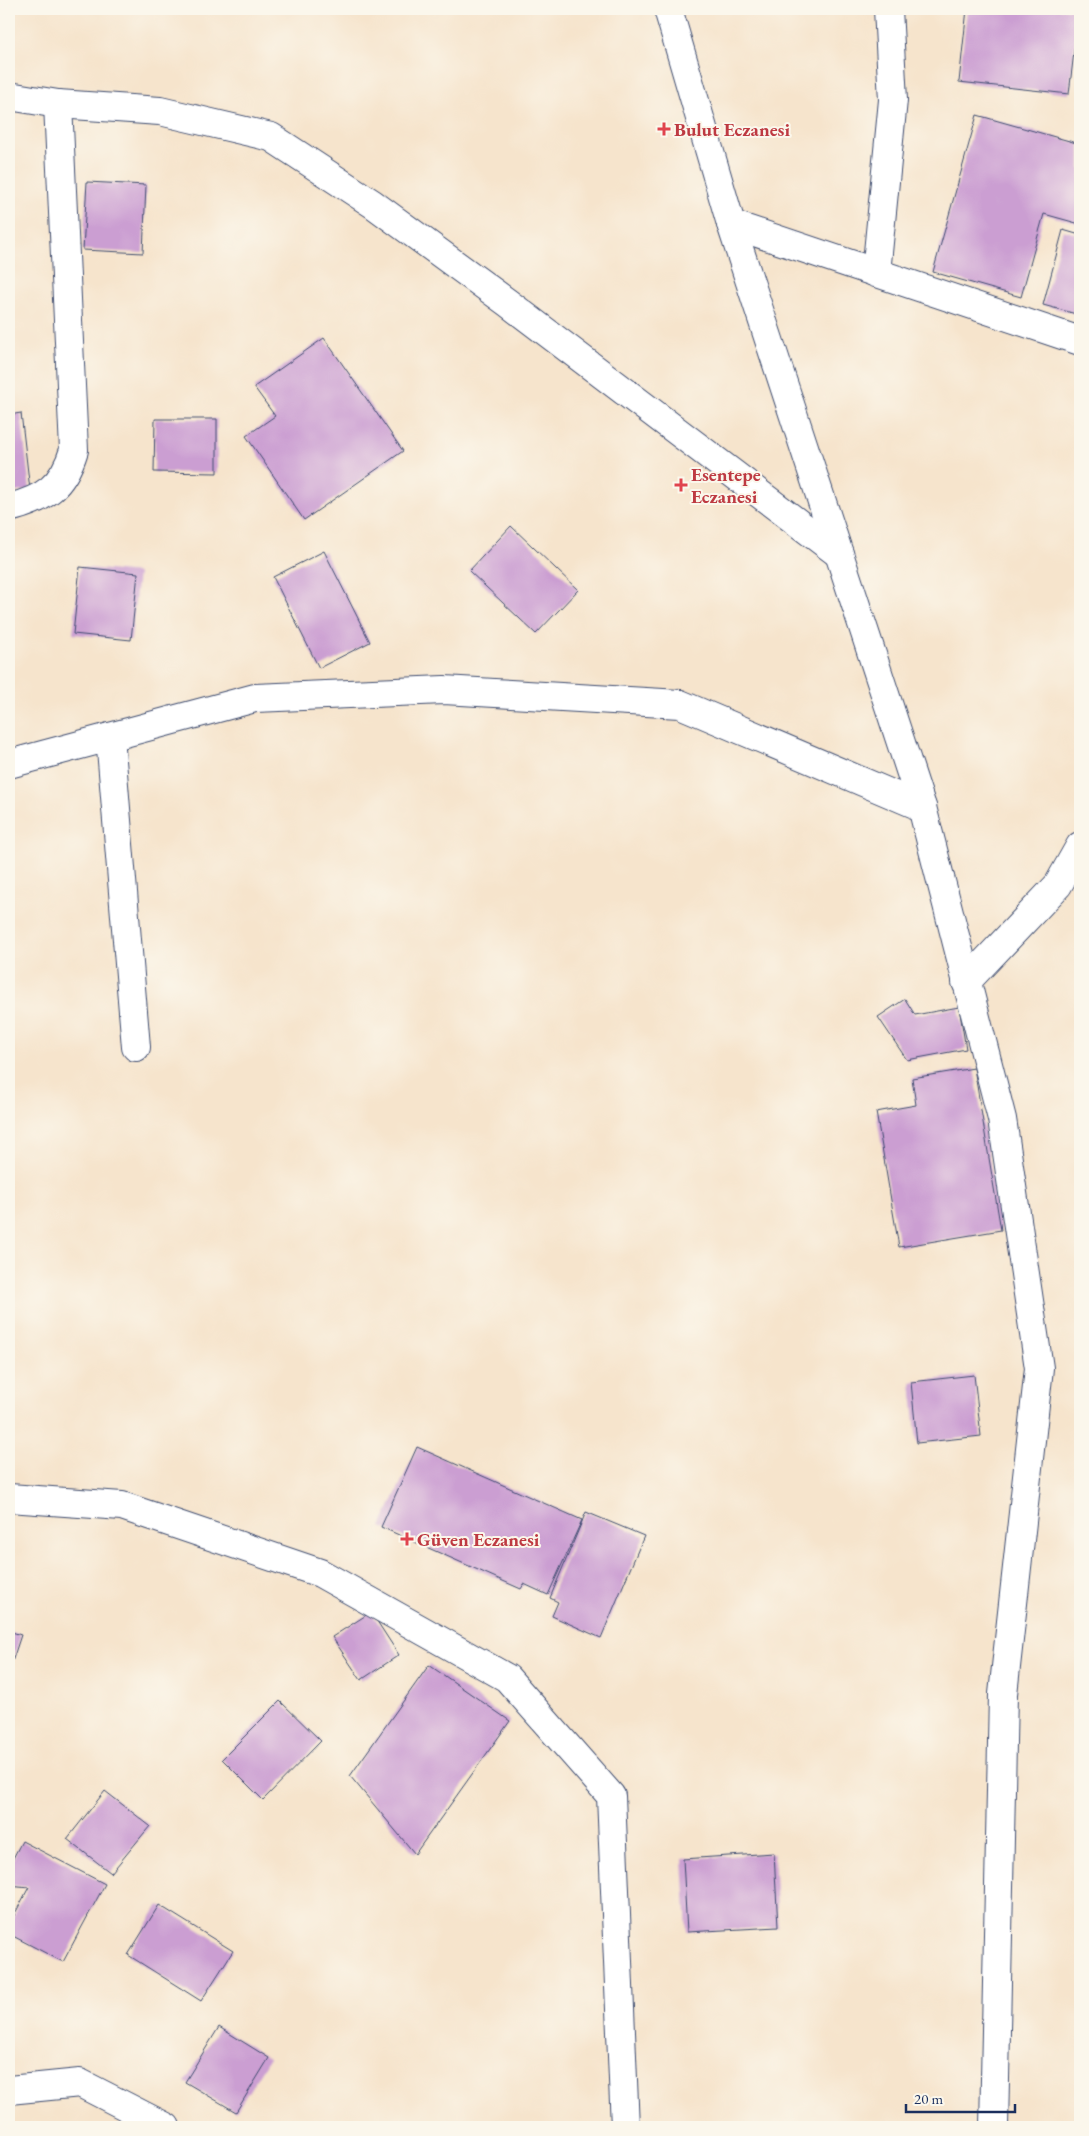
<svg xmlns="http://www.w3.org/2000/svg" width="1089" height="2136" font-family="'EB Garamond',serif">
	<style>
		.building { fill: #cb9ed2 }
		.lines { fill: none; stroke-linecap: round; stroke-linejoin: round }
		.street-casing { stroke: #3c4a6e; stroke-width: 30 }
		.secondary-casing { stroke: #3c4a6e; stroke-width: 30 }
		.street { stroke: #fff; stroke-width: 28 }
		.secondary { stroke: #fff; stroke-width: 28 }
		.health-dot { fill: #e0444e; stroke: #fbf7ec; stroke-width: 2 }
		.labels { text-anchor: middle; dominant-baseline: central; stroke-width: 4; stroke-linejoin: round; paint-order: stroke }
		.health-label { font-size: 19px; font-weight: bold; fill: #be3a42; stroke: #fbf7ec; text-anchor: start }
	</style>
	<rect width="100%" height="100%" fill="#fbf7ec"/>
	<filter id="ink" filterUnits="userSpaceOnUse"><feTurbulence type="fractalNoise" baseFrequency=".02" numOctaves="2"/><feDisplacementMap in="SourceGraphic" scale="10" xChannelSelector="R" yChannelSelector="G"/><feConvolveMatrix kernelMatrix="1 2 1 2 8 2 1 2 1" color-interpolation-filters="sRGB"/></filter>
	<filter id="wash" filterUnits="userSpaceOnUse"><feTurbulence type="fractalNoise" baseFrequency=".0096" numOctaves="4" result="noise"/><feDisplacementMap in="SourceGraphic" scale="20" xChannelSelector="R" yChannelSelector="G"/><feGaussianBlur stdDeviation="1.12" result="paint"/><feColorMatrix in="noise" values="0 0 0 0 0 0 0 0 0 0 0 0 0 0 0 0 0 1.4 0 .05"/><feComposite in="paint" operator="in"/></filter>
	<g filter="url(#wash)">
		<rect width="100%" height="100%" fill="#f6e4cc"/>
		<g id="blocks">
			<g class="building">
				<path d="M 967,9 L 1079,9 L 1069,94 L 959,82 Z"/>
				<path d="M 977,115 L 1080,144 L 1080,224 L 1044,214 L 1021,297 L 933,272 Z"/>
				<path d="M 87,182 L 146,185 L 143,253 L 83,250 Z"/>
				<path d="M 1063,230 L 1080,235 L 1080,315 L 1043,305 Z"/>
				<path d="M 324,338 L 403,451 L 304,520 L 246,436 L 275,416 L 254,387 Z"/>
				<path d="M 21,413 L 30,490 L 9,493 L 9,415 Z"/>
				<path d="M 155,419 L 217,419 L 217,473 L 154,472 Z"/>
				<path d="M 511,526 L 578,590 L 536,634 L 469,571 Z"/>
				<path d="M 324,551 L 370,642 L 319,668 L 273,577 Z"/>
				<path d="M 80,567 L 138,573 L 131,640 L 73,634 Z"/>
				<path d="M 905,999 L 915,1015 L 959,1007 L 966,1049 L 907,1060 L 878,1017 Z"/>
				<path d="M 974,1068 L 1001,1230 L 899,1247 L 876,1112 L 916,1105 L 912,1078 Z"/>
				<path d="M 974,1375 L 981,1436 L 917,1443 L 911,1382 Z"/>
				<path d="M 417,1447 L 582,1520 L 548,1595 L 524,1584 L 521,1589 L 381,1527 Z"/>
				<path d="M 586,1512 L 644,1536 L 601,1638 L 552,1616 L 558,1602 L 550,1598 Z"/>
				<path d="M 371,1612 L 399,1655 L 361,1680 L 332,1637 Z"/>
				<path d="M 9,1631 L 21,1635 L 9,1671 Z"/>
				<path d="M 429,1665 L 510,1721 L 415,1854 L 350,1776 Z"/>
				<path d="M 280,1701 L 321,1741 L 263,1800 L 222,1759 Z"/>
				<path d="M 105,1791 L 150,1826 L 111,1873 L 67,1839 Z"/>
				<path d="M 22,1841 L 105,1884 L 63,1962 L 9,1934 L 9,1925 L 29,1887 L 9,1885 L 9,1866 Z"/>
				<path d="M 774,1853 L 778,1927 L 687,1932 L 683,1859 Z"/>
				<path d="M 159,1905 L 233,1951 L 201,2001 L 128,1955 Z"/>
				<path d="M 219,2027 L 269,2058 L 236,2112 L 185,2082 Z"/>
			</g>
		</g>
	</g>
	<g filter="url(#ink)">
		<use href="#blocks" fill-opacity="0" stroke="#3c4a6e" stroke-width="1"/>
		<g class="lines">
			<defs>
				<g id="street">
					<path d="M 668,9 L 731,224"/>
					<path d="M 9,96 L 58,104 L 160,111 L 271,137 L 373,204 L 508,303 L 839,554"/>
					<path d="M 876,273 L 893,100 L 888,9"/>
					<path d="M 9,508 C 45,499 63,486 74,450 L 58,104"/>
					<path d="M 110,737 L 136,1047"/>
					<path d="M 9,764 L 255,698 L 444,690 L 680,704 L 922,807"/>
					<path d="M 966,982 L 1058,885 L 1080,846"/>
					<path d="M 9,1498 L 122,1506 L 320,1573 L 507,1678 L 611,1796 L 625,2127"/>
					<path d="M 9,2090 L 80,2083 L 166,2127"/>
				</g>
				<g id="secondary">
					<path d="M 731,224 L 922,807 L 1002,1119 L 1039,1368 L 1003,1694 L 994,2127"/>
					<path d="M 731,224 L 1080,341"/>
				</g>
			</defs>
			<use href="#street" class="street-casing"/>
			<use href="#secondary" class="secondary-casing"/>
			<use href="#street" class="street"/>
			<use href="#secondary" class="secondary"/>
		</g>
	</g>
	<g class="health-dot">
		<path d="M661.5 121.5h5v5h5v5h-5v5h-5v-5h-5v-5h5z"/>
		<path d="M678.5 477.5h5v5h5v5h-5v5h-5v-5h-5v-5h5z"/>
		<path d="M404.5 1531.5h5v5h5v5h-5v5h-5v-5h-5v-5h5z"/>
	</g>
	<g class="labels">
		<g class="health-label">
			<text x="674" y="129">Bulut Eczanesi</text>
			<text x="691" y="474">Esentepe<tspan x="691" dy="22">Eczanesi</tspan></text>
			<text x="417" y="1539">Güven Eczanesi</text>
		</g>
	</g>
	<rect width="1089" height="2136" fill="none" stroke="#fbf7ec" stroke-width="30"/>
	<path d="M906 2104v8h109v-8" fill="none" stroke="#1b2f5e" stroke-width="2.5"/>
	<text x="914" y="2104" font-size="15" fill="#1b2f5e" stroke="#fbf7ec" stroke-width="4" paint-order="stroke">20 m</text>
</svg>
